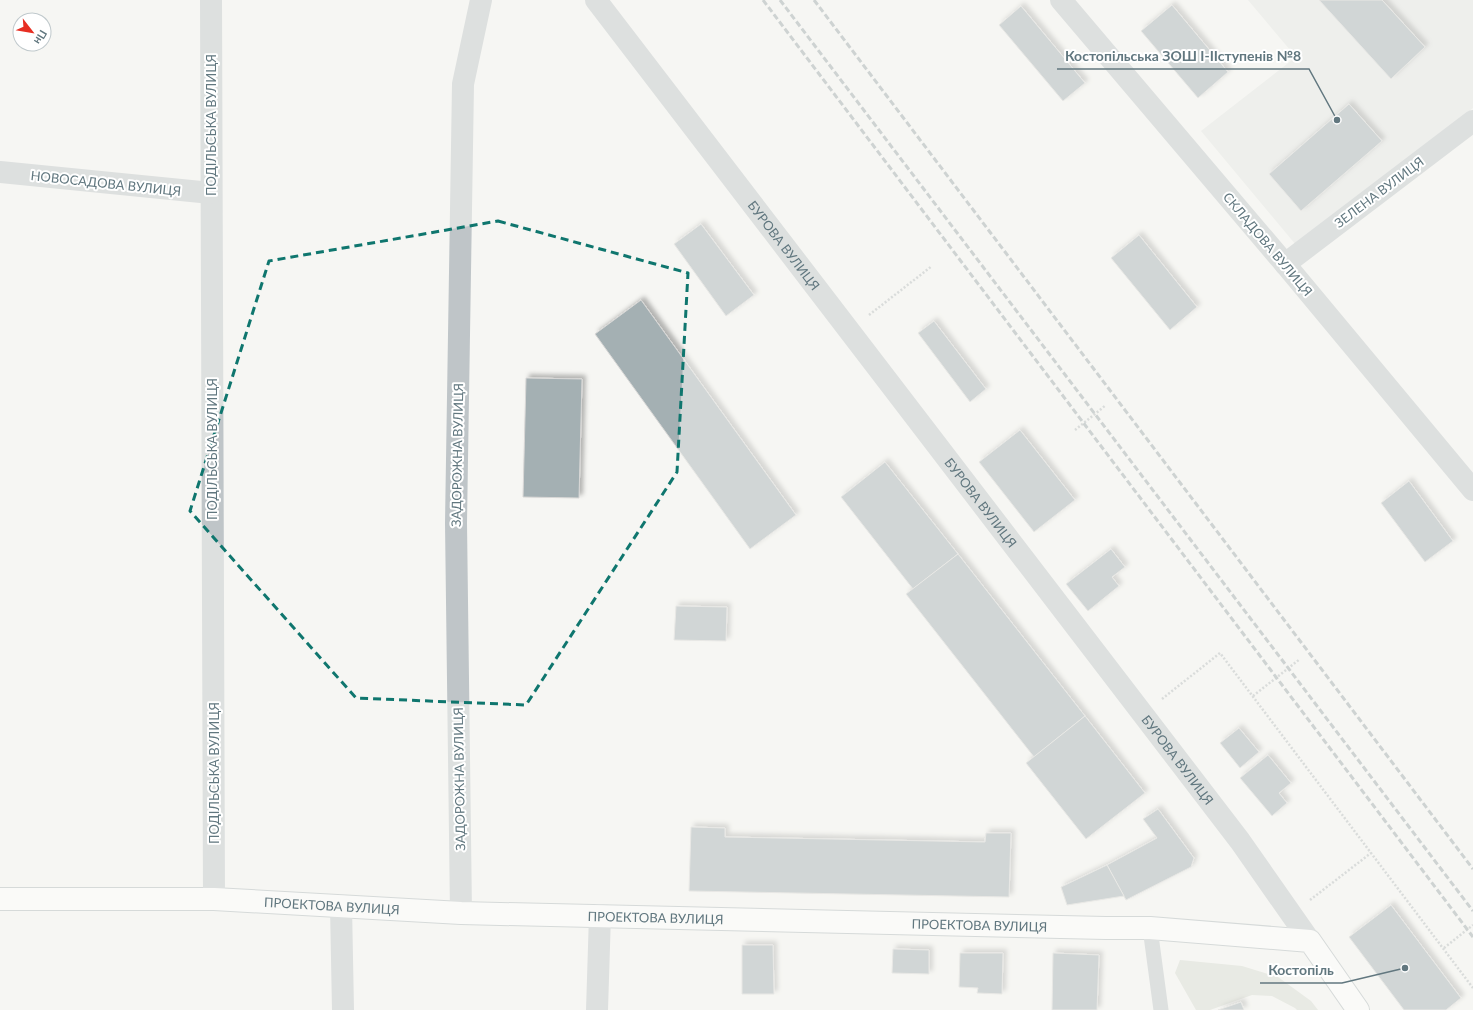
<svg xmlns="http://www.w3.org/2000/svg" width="1473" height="1010" font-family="Lato,sans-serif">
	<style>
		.built { fill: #e4e6e4 }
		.green { fill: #d7dbd2 }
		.building { fill: #a4b0b3; stroke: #d8d7d6; filter: url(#shadow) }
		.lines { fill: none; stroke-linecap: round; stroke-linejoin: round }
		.secondary-casing { stroke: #afb8bb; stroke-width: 24 }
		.path { stroke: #b7bcbe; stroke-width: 2.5; stroke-dasharray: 2 2; stroke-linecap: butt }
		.service { stroke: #bfc5c8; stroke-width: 15 }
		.minor { stroke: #bfc5c8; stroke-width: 22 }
		.secondary { stroke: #fff; stroke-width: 22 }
		.rail { stroke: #9ea8ac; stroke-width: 3; stroke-dasharray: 6 3; stroke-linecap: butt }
		.marked { fill: none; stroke: #0f766e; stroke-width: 3; stroke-dasharray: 8 5; stroke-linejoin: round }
		.labels { text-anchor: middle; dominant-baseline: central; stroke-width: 4; stroke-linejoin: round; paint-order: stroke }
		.street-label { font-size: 13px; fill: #61777f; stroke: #fff }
		.leader { fill: none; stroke: #61777f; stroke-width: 1.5 }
		.callout-dot { fill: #61777f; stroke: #fff; stroke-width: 1.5 }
		.callout-label { font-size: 14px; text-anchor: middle; font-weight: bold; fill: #61777f; stroke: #fff; stroke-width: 4; stroke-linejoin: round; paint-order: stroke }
	</style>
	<defs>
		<filter id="shadow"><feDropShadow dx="3.5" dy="-3.5" stdDeviation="2" flood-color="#0004"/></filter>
	</defs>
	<rect width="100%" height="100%" fill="#f6f6f3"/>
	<path class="built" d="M 1248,0 L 1473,0 L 1473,108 L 1296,245 L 1201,131 L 1296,57 Z"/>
	<path class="green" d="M 1180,960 L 1242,966 L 1278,977 L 1311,1001 L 1318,1010 L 1297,1010 L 1295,1008 L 1272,996 L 1252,995 L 1210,1010 L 1196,1010 L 1175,973 Z"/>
	<g class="building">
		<path d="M 1319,0 L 1382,0 L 1425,47 L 1391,79 Z"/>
		<path d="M 1172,5 L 1228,72 L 1198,98 L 1141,31 Z"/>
		<path d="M 1021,6 L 1085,83 L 1063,101 L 999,25 Z"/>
		<path d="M 1349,104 L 1382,141 L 1301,211 L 1269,174 Z"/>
		<path d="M 701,224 L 754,295 L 726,316 L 674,244 Z"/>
		<path d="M 1139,235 L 1197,307 L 1170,330 L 1111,258 Z"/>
		<path d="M 641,300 L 796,515 L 750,549 L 595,334 Z"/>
		<path d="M 934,321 L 986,389 L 970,402 L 918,333 Z"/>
		<path d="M 526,378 L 582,379 L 579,498 L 523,497 Z"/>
		<path d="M 1020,430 L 1075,500 L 1034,532 L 979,462 Z"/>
		<path d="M 885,462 L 958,554 L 913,589 L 841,497 Z"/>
		<path d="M 1409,481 L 1453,541 L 1425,562 L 1381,503 Z"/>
		<path d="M 1111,549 L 1125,567 L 1112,577 L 1119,586 L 1088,611 L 1066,584 Z"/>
		<path d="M 958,554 L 1085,716 L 1034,757 L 906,594 Z"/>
		<path d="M 676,606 L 727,607 L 726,641 L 674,640 Z"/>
		<path d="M 1085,716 L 1145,793 L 1086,839 L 1026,763 Z"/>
		<path d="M 1239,728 L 1259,752 L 1240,768 L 1220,743 Z"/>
		<path d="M 1268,755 L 1291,783 L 1279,793 L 1287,803 L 1272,816 L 1240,778 Z"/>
		<path d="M 1158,809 L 1194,858 L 1191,867 L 1126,900 L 1107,865 L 1157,838 L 1143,819 Z"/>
		<path d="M 691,827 L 725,828 L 725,837 L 985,842 L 986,833 L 1011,833 L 1009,897 L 689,891 Z"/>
		<path d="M 1107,865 L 1124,896 L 1067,905 L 1061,887 Z"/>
		<path d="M 1391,905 L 1461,998 L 1446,1010 L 1404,1010 L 1349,937 Z"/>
		<path d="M 742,945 L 773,945 L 774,994 L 742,994 Z"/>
		<path d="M 893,949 L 929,950 L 929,974 L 892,973 Z"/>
		<path d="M 960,953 L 1003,953 L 1002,994 L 977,993 L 978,988 L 959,987 Z"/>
		<path d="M 1053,953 L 1099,955 L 1097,1010 L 1052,1010 Z"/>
		<path d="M 1241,1002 L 1244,1010 L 1218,1010 Z"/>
	</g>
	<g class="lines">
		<defs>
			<g id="secondary">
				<path id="s2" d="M 0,899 L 214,899 L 461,913 L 1106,928 L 1150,928 L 1310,941 L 1358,1010"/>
			</g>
		</defs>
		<use href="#secondary" class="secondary-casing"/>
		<g class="path">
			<path d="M 869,315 L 932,266"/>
			<path d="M 1075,430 L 1106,405"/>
			<path d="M 1253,696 L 1300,659"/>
			<path d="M 1162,699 L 1220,653 L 1473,988"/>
			<path d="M 1310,900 L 1371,853"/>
			<path d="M 1444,948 L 1473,925"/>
		</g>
		<path class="service" d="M 1150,928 L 1161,1010"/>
		<g class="minor">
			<path d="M 211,0 L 214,899"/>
			<path id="s1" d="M 596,0 L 1240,841 L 1310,941"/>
			<path d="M 1061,0 L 1285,264 L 1473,490"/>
			<path d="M 0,172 L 211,193"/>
			<path d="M 1285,264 L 1473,121"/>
			<path d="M 341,906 L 343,1010"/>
			<path d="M 461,913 L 456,523 L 463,84 L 481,0"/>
			<path d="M 597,1010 L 600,915"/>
		</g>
		<use href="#secondary" class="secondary"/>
		<g class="rail">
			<path d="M 763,0 L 1473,937"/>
			<path d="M 780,0 L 1473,911"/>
			<path d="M 814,0 L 1473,869"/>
		</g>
	</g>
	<path d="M0 0H1473V1010H0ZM 498,221 L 688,273 L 677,472 L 526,705 L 356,698 L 190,511 L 269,261 Z" fill="#f6f6f3" fill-opacity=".55" fill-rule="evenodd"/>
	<path class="marked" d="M 498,221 L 688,273 L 677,472 L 526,705 L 356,698 L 190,511 L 269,261 Z"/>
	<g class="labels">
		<g class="street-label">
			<text transform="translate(211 125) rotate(-90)">ПОДІЛЬСЬКА ВУЛИЦЯ</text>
			<text transform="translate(106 183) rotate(6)">НОВОСАДОВА ВУЛИЦЯ</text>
			<text transform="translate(1379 192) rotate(-37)">ЗЕЛЕНА ВУЛИЦЯ</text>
			<text transform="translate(1268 244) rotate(50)">СКЛАДОВА ВУЛИЦЯ</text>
			<text stroke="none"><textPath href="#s1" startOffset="309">БУРОВА ВУЛИЦЯ</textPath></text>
			<text transform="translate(212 449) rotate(-90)">ПОДІЛЬСЬКА ВУЛИЦЯ</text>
			<text transform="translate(457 455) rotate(-89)">ЗАДОРОЖНА ВУЛИЦЯ</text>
			<text stroke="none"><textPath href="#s1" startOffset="633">БУРОВА ВУЛИЦЯ</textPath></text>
			<text stroke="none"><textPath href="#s1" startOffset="957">БУРОВА ВУЛИЦЯ</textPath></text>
			<text transform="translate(214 773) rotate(-90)">ПОДІЛЬСЬКА ВУЛИЦЯ</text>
			<text transform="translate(459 779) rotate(-91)">ЗАДОРОЖНА ВУЛИЦЯ</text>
			<text stroke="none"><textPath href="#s2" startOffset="332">ПРОЕКТОВА ВУЛИЦЯ</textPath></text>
			<text stroke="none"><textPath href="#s2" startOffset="656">ПРОЕКТОВА ВУЛИЦЯ</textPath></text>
			<text stroke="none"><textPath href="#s2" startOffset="980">ПРОЕКТОВА ВУЛИЦЯ</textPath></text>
		</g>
	</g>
	<path class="leader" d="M1337 120L1309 69H1057M1405 968L1342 983H1260"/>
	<g class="callout-dot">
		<circle cx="1337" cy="120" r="4"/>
		<circle cx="1405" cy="968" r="4"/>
	</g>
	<g class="callout-label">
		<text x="1183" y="61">Костопільська ЗОШ І-ІІступенів №8</text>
		<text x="1301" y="975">Костопіль</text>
	</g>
	<g transform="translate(32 32) rotate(121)"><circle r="19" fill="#ffffff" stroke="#c0c9cc"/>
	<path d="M0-3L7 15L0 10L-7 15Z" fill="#e72e22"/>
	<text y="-6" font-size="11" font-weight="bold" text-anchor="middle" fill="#61777f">Пн</text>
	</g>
</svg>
